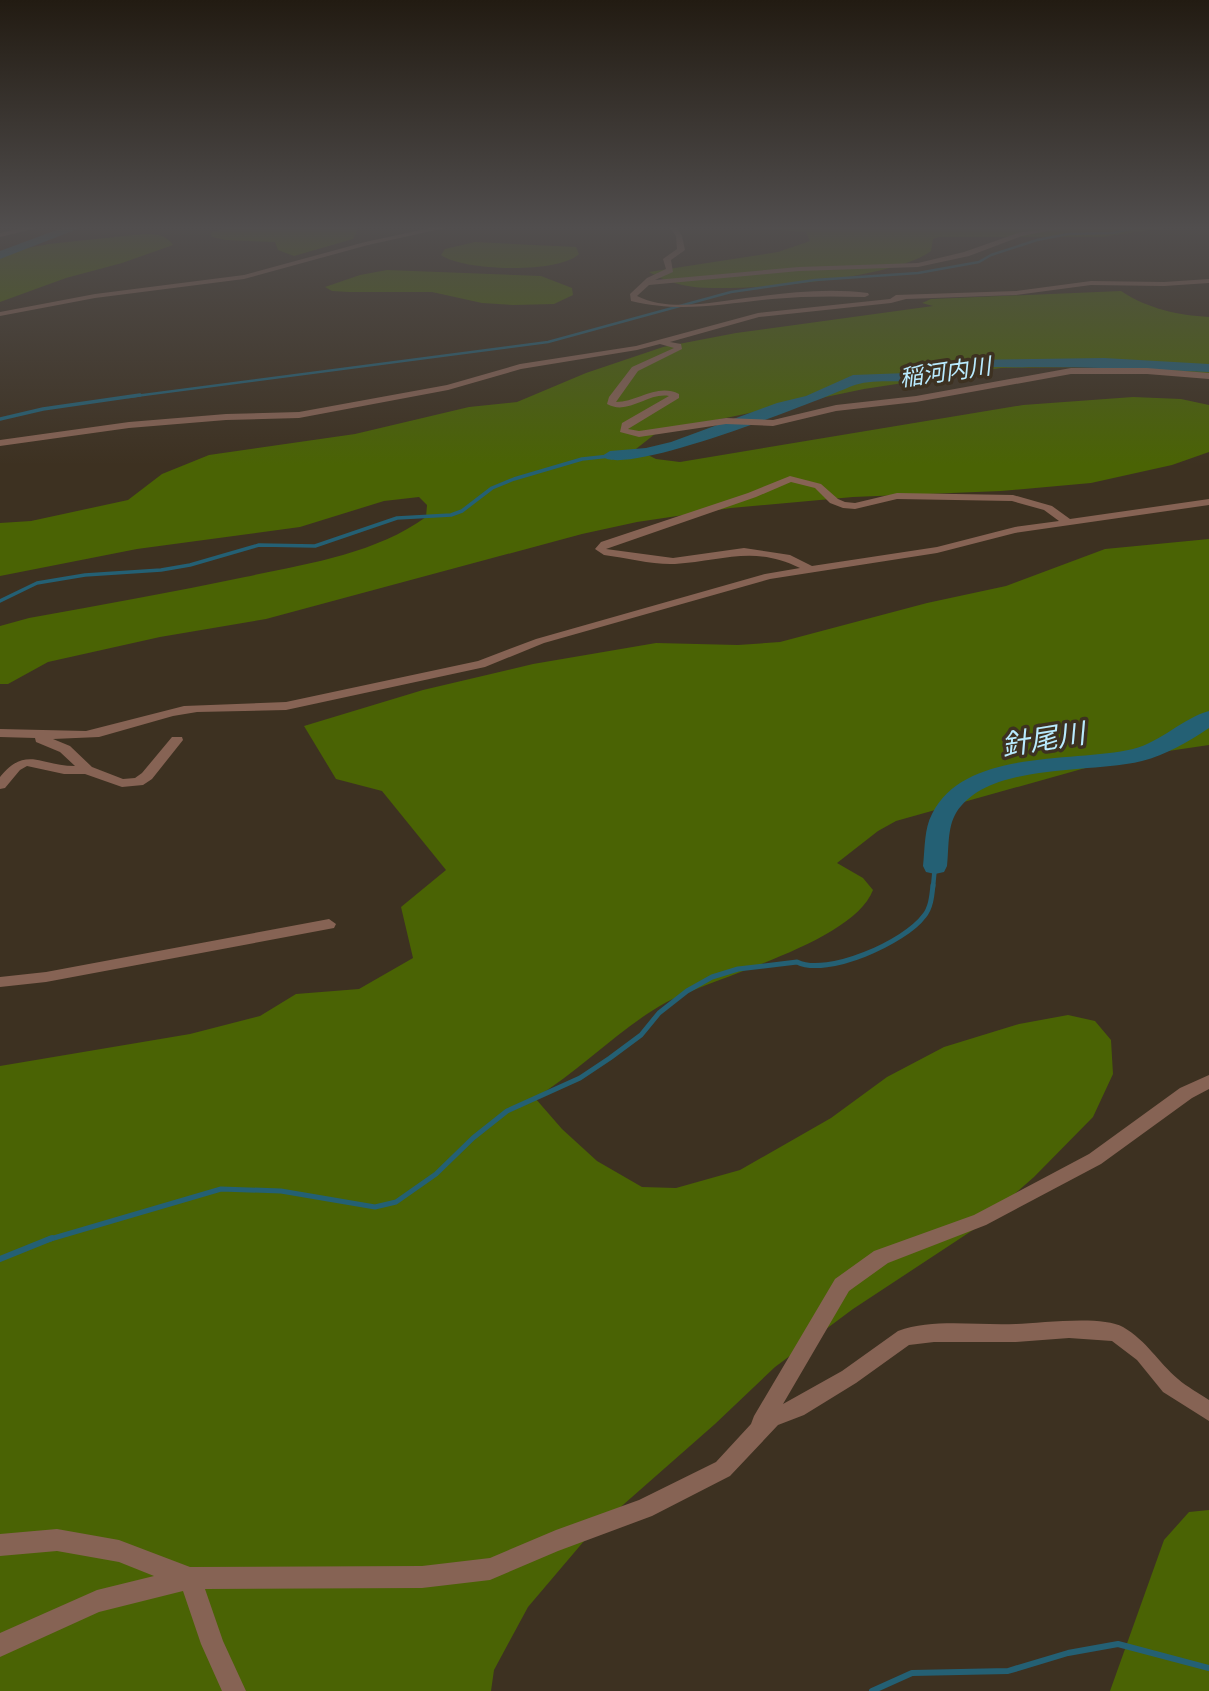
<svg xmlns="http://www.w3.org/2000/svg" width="1209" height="1691" font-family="'Exo 2','Noto Sans JP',sans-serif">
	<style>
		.forest { fill: #4a6304 }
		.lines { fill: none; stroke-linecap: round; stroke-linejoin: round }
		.stream-far4 { stroke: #246074; stroke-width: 2.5 }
		.stream-far3 { stroke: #246074; stroke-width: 3.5 }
		.stream-far2 { stroke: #246074; stroke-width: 4.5 }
		.stream-far1 { stroke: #246074; stroke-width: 5 }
		.stream { stroke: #246074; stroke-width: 6 }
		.river { fill: #246074; fill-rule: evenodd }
		.minor { fill: #866354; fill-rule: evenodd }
		.labels { text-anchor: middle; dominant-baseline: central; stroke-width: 7; stroke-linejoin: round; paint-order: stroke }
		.far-water-label { font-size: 23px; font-style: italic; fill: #b9ebff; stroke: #3d3121 }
		.water-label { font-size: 28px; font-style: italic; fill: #b9ebff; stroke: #3d3121 }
	</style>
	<rect width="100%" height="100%" fill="#3d3121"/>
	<g class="forest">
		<path d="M 225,228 L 357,228 L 358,229 L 353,239 L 294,256 L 278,250 L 275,242 L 226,240 L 212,237 L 210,233 Z"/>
		<path d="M 749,228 L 1164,228 L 1102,237 L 939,237 L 933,239 L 931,251 C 895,279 741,292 694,287 C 678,285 663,280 649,272 L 778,252 L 810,241 L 806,232 Z"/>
		<path d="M 143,234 C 155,234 166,234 173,245 L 122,263 L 66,278 L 0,302 L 0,253 L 49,244 Z"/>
		<path d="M 475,242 L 576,247 L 579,254 C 558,274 463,271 441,255 L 445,249 Z"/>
		<path d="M 387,270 L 541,276 L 572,288 L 573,295 L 554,304 L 513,305 L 482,303 L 432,292 L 349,292 L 332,291 L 325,287 L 360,275 Z"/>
		<path d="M 1121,291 C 1148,309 1178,315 1209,317 L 1209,374 L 1094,367 L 1001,368 L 864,389 L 716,420 L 655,434 L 636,449 L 656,459 L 680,462 L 1023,405 L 1133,397 L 1181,399 L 1209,405 L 1209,452 L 1172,465 L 1091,483 L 1001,491 L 853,497 L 731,508 L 637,522 L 582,534 L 266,619 L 160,637 L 48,662 L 8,684 L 0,684 L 0,626 L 29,618 C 101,605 173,592 245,577 C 306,564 375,554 426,517 L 427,505 L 419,497 L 384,501 L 300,527 L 137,549 L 0,576 L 0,523 L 31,521 L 128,500 L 162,474 L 209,455 L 355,434 L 469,407 L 517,402 L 586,373 L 663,347 L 736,333 L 933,306 L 922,303 L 931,299 Z"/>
		<path d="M 1209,539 L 1209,745 L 1121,758 L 896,821 L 878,831 L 837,863 L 863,878 L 873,890 C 853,943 715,976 665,1003 C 620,1028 581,1070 535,1098 L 562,1129 L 597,1161 L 642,1187 L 676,1188 L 740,1170 L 831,1118 L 887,1077 L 944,1047 L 1019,1024 L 1068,1015 L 1095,1021 L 1111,1040 L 1113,1074 L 1093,1117 L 1034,1177 L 976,1228 L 853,1309 L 775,1367 L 715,1424 L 590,1534 L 528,1607 L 494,1670 L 491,1691 L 0,1691 L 0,1066 L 190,1034 L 260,1016 L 296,994 L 359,989 L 413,958 L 401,907 L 446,870 L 382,791 L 336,779 L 304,726 L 423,690 L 533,664 L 656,643 L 738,645 L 780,642 L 927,603 L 1006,586 L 1105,549 Z"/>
		<path d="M 1209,1510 L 1209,1691 L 1110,1691 L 1164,1540 L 1189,1512 Z"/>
	</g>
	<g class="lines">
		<path class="stream-far4" d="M 128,397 L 548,342 L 731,292 L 815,280 L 918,273 L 979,262 L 991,255 L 1037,240 L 1068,234 L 1113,233 L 1134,228"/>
		<g class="stream-far3">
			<path d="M 0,419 L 43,409 L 140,395"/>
			<path d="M 0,601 L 37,583 L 85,575 L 161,570 L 190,565 L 259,545 L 315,546 L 397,518 L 451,515 L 462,511 L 492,488 L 514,479 L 582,459 L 610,456"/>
		</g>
		<path class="stream-far2" d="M 933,887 L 935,866"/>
		<path class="stream-far1" d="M 47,1240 L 221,1189 L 281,1191 L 375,1207 L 396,1202 L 436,1174 L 473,1138 L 507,1111 L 580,1078 L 610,1058 L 641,1035 L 659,1013 L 687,991 L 712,977 L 738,969 L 797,962 C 827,977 905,942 924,916 C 931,908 932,895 933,885"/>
		<g class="stream">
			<path d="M 0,1259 L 52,1238"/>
			<path d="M 872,1691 L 912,1673 L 1008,1671 L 1068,1653 L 1118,1644 L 1209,1668"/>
		</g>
		<g class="river">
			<path d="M 62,228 L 80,228 L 0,259 L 0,251 Z"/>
			<path d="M 1104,358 L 1209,364 L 1209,372 C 1149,369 1089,367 1029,367 C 1008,368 986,366 965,368 C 955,370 947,379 936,381 C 912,384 874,377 852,386 C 819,400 623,479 602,456 L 610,451 L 646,448 L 671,442 L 777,403 L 806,396 L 853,375 L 934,372 L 960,360 Z"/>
			<path d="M 1209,711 L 1209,728 C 1188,742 1166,755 1142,761 C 1089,774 988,762 956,813 C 947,828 949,850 947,866 L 944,872 L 935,874 L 926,872 L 923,866 C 925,849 924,829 932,814 C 965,748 1073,763 1133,749 C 1161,742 1183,718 1209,711 Z"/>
		</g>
		<g class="minor">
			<path d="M 23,228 L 37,228 L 0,237 L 0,233 Z"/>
			<path d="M 430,228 L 445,228 L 368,245 L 244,279 L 95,298 L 0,316 L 0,312 L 95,294 L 244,275 L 365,242 Z"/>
			<path d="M 670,228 L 677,228 L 682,236 L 685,250 L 671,260 L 673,272 L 655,280 L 799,267 L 918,263 L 964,252 L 1021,232 L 1062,228 L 1022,236 L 969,256 L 918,267 L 799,271 L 649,285 L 637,296 C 671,313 718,301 754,297 C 791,292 831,288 868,293 L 869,295 L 865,297 C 834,296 803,296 772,299 C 724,304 679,313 631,301 L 630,294 L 647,278 L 666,269 L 663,259 L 677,249 L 676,236 Z"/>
			<path d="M 1209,279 L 1209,283 L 1164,286 L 1091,285 L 1016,295 L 906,299 L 891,303 L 759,317 L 670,342 L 681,344 L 682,349 L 638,371 L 616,402 C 638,402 657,383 679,394 L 679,398 L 628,429 L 639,431 L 726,418 L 773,420 L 836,405 L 916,396 L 1071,368 L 1147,368 L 1209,373 L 1209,379 L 1147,374 L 1071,374 L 916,402 L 836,411 L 773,426 L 726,424 L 639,437 L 620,432 L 622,423 L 669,396 C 648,392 628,416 607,404 L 609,397 L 632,367 L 674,348 L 660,344 L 637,350 L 521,369 L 448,390 L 299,418 L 226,420 L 129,428 L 0,446 L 0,440 L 129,422 L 226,414 L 299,412 L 447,385 L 520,364 L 636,346 L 758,313 L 890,299 L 896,295 L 1016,291 L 1091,281 L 1164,282 Z"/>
			<path d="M 790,476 L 821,484 L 838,499 L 845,502 L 855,503 L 897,493 L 1013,495 L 1052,506 L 1070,519 L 1209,499 L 1209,505 L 1015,533 L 937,553 L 770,579 L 544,643 L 485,667 L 286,710 L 197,712 L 173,716 L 99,737 L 53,739 L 70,746 L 92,767 L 123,779 L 135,778 L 142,773 L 172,737 L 182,737 L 183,740 L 152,779 L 143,785 L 122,787 L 85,774 L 64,774 L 27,766 L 20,770 L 5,788 L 0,789 L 0,777 C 26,745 41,766 75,766 L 60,752 L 36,742 L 35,738 L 0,737 L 0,729 L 86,731 L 184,706 L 286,702 L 478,661 L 536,639 L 765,574 L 800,568 C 754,545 722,561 675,564 C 653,565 627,558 604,555 L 595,549 L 601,542 L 748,493 ZM 791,482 L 815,488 L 830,503 L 843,508 L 855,509 L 897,499 L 1012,501 L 1044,510 L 1059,521 L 1015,527 L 937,547 L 812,566 L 790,555 L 744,548 L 673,558 L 606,549 L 756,497 Z"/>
			<path d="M 329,919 L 336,924 L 334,928 L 46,982 L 0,987 L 0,977 L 46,972 Z"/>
			<path d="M 1209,1075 L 1209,1089 L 1192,1098 L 1101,1164 L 986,1225 L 888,1263 L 849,1291 L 783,1404 L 842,1371 L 898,1331 C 934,1318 978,1326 1016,1324 C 1041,1323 1102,1315 1123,1327 C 1147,1341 1158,1362 1178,1379 C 1187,1387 1199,1393 1209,1400 L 1209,1421 L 1163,1392 L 1137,1360 L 1112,1341 L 1069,1338 L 1016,1342 L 934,1342 L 909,1345 L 856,1383 L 804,1415 L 778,1425 L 730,1476 L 652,1516 L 558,1551 L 490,1580 L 422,1588 L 205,1589 L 223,1641 L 246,1691 L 222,1691 L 201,1644 L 183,1591 L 99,1612 L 0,1657 L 0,1633 L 97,1590 L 154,1576 L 119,1562 L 57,1551 L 0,1556 L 0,1534 L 57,1529 L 119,1540 L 190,1567 L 422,1566 L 490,1558 L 556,1530 L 639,1500 L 716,1462 L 751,1424 L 754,1416 L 835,1279 L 874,1251 L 974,1215 L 1089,1154 L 1180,1088 Z"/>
		</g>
	</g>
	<linearGradient id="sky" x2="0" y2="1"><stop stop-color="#221b12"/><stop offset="0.49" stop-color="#514e4e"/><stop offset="1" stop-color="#514e4e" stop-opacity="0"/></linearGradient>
	<rect width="1209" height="465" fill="url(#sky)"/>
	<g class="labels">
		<g class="far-water-label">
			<text transform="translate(945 371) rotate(-8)">稲河内川</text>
		</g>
		<g class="water-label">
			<text transform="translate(1043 738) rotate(-9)">針尾川</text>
		</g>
	</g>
</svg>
